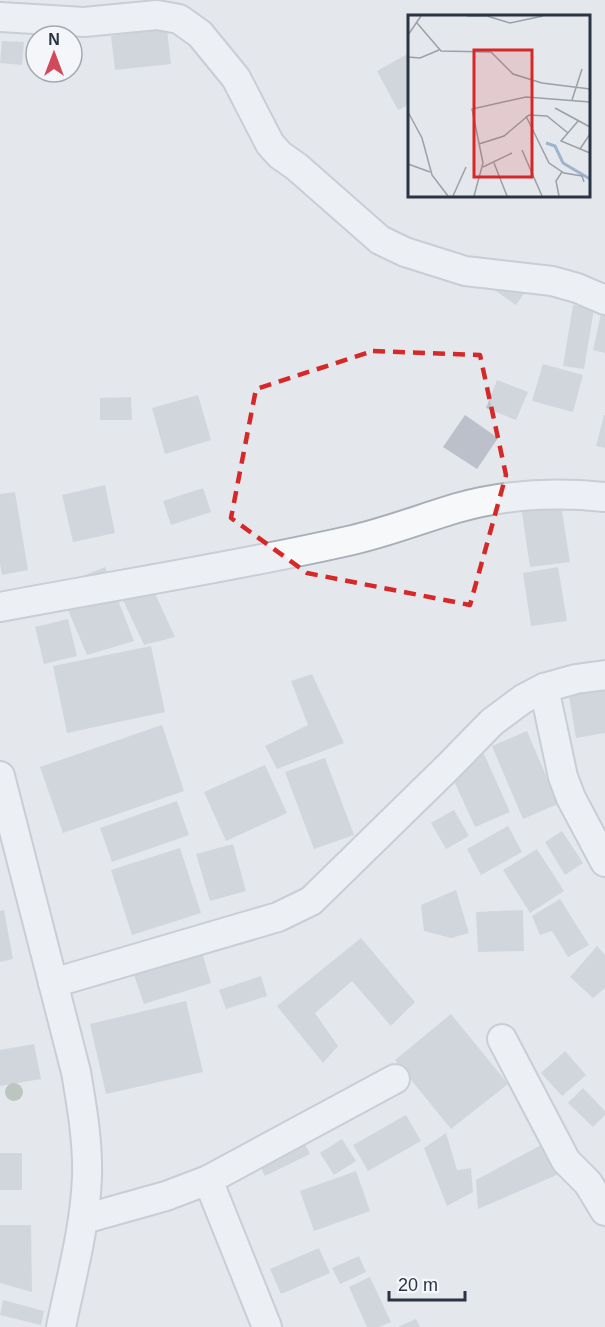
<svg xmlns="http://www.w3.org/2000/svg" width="605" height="1327" font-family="Arial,sans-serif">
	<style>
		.building { fill: #bbc0ca }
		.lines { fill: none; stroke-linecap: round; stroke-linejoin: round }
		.street-casing { stroke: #a9aeb7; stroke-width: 32 }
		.street { stroke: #f7f8fa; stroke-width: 28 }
		.tree { fill: #899d89 }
		.marked { fill: none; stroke: #d62828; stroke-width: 4.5; stroke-dasharray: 12 8; stroke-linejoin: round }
		.inset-river { fill: none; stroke: #9fb4cc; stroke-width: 3 }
		.inset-road { fill: none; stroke: #9a9fa9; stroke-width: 1.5 }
		.view { fill: #d62828; fill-opacity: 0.15; stroke: #d62828; stroke-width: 3 }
		.inset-edge { fill: none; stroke: #2b3445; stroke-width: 3 }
	</style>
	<rect width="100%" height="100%" fill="#e4e7ec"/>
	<g class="building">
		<path d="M 167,29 L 171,64 L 115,70 L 111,36 Z"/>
		<path d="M 2,41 L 24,42 L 22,65 L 0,63 Z"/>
		<path d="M 409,53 L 410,104 L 398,110 L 377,71 Z"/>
		<path d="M 530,285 L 516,305 L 490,287 Z"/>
		<path d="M 604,300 L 605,300 L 605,353 L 593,350 Z"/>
		<path d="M 573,305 L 594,309 L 584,369 L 563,366 Z"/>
		<path d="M 543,364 L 583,375 L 573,412 L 532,401 Z"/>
		<path d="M 497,380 L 528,392 L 516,420 L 486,408 Z"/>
		<path d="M 198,395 L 211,440 L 165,454 L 152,408 Z"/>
		<path d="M 131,397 L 132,420 L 100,420 L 100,398 Z"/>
		<path d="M 465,415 L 498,438 L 477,469 L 443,447 Z"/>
		<path d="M 604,415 L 605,415 L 605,448 L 596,446 Z"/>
		<path d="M 105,485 L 115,533 L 73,542 L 62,495 Z"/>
		<path d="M 558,486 L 570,562 L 530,567 L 519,492 Z"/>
		<path d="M 203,488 L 211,512 L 171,525 L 163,501 Z"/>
		<path d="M 15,492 L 28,570 L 2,575 L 0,564 L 0,494 Z"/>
		<path d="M 105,567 L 134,641 L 87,655 L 58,586 Z"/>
		<path d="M 558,567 L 567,621 L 531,626 L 523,573 Z"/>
		<path d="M 151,585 L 175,637 L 144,645 L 122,598 Z"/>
		<path d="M 68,619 L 77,656 L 44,664 L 35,627 Z"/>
		<path d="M 151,646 L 165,712 L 67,733 L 53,666 Z"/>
		<path d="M 605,672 L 605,733 L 576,738 L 566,678 Z"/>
		<path d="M 312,674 L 344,743 L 277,769 L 265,746 L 308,725 L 291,681 Z"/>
		<path d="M 162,725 L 184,791 L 63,833 L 40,767 Z"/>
		<path d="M 527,731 L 558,804 L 523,819 L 492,746 Z"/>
		<path d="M 484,754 L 510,812 L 475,827 L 449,770 Z"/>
		<path d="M 325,758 L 354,835 L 314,849 L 285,772 Z"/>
		<path d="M 265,765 L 287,813 L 226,841 L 204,792 Z"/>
		<path d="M 177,801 L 189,835 L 112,862 L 100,828 Z"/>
		<path d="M 454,810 L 469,836 L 446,849 L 431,823 Z"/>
		<path d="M 508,826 L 522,852 L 481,875 L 467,849 Z"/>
		<path d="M 562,831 L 583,863 L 565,875 L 545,842 Z"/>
		<path d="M 233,844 L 246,891 L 210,901 L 196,854 Z"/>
		<path d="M 180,848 L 201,913 L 132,935 L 111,870 Z"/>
		<path d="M 537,849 L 564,891 L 530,913 L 503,870 Z"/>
		<path d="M 456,890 L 469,933 L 451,938 L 424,931 L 421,905 Z"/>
		<path d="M 560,899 L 589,945 L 568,957 L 552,931 L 540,935 L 532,916 Z"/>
		<path d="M 4,910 L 13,959 L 0,962 L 0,911 Z"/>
		<path d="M 523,910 L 524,951 L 478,952 L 476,912 Z"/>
		<path d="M 361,938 L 415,1002 L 391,1026 L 352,981 L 315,1013 L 338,1046 L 323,1063 L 277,1006 Z"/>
		<path d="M 200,946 L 211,983 L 144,1004 L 132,969 Z"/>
		<path d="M 597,946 L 605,955 L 605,988 L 593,998 L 570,977 Z"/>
		<path d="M 261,976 L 267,996 L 226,1009 L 219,990 Z"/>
		<path d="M 186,1001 L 203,1072 L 106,1094 L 90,1024 Z"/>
		<path d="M 451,1014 L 508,1084 L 451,1129 L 395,1060 Z"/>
		<path d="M 34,1044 L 41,1079 L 0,1086 L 0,1050 Z"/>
		<path d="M 565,1051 L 586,1075 L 562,1096 L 541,1073 Z"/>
		<path d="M 583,1088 L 605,1111 L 605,1115 L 593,1127 L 568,1103 Z"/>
		<path d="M 406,1115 L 421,1141 L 368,1171 L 353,1145 Z"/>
		<path d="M 293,1122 L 310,1154 L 265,1176 L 249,1144 Z"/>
		<path d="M 446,1133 L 457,1170 L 471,1168 L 473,1192 L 447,1206 L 424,1148 Z"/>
		<path d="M 342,1139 L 356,1161 L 334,1175 L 320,1153 Z"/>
		<path d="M 543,1144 L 559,1174 L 478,1209 L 476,1180 Z"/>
		<rect x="0" y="1153" width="22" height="37"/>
		<path d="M 356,1171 L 370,1211 L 314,1231 L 300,1191 Z"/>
		<path d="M 0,1225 L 31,1225 L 32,1292 L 0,1283 Z"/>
		<path d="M 319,1248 L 330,1273 L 281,1294 L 270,1269 Z"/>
		<path d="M 359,1256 L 366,1272 L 340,1284 L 332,1268 Z"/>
		<path d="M 370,1277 L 391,1322 L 379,1327 L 367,1327 L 349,1287 Z"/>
		<path d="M 3,1300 L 44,1311 L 41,1325 L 0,1315 Z"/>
		<path d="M 416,1319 L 420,1327 L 398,1327 Z"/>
	</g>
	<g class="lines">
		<defs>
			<g id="street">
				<path d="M 0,17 L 84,22 L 157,15 L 179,19 L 200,34 L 236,78 L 270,144 L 280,155 L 297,167 L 380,240 L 405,252 L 465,271 L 552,281 L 577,288 L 605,300"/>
				<path d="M 0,607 C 116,585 233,567 348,541 C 385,533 420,519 457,508 C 505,494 555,492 605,497"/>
				<path d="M 544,688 L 563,777 L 571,798 L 605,862"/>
				<path d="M 0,776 L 76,1072 C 82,1107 88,1142 87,1177 C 85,1228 71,1278 61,1327"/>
				<path d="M 53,983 L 278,917 L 311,901 L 449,766 L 492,722 L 523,699 L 544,688 L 576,679 L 605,675"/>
				<path d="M 502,1039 L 566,1161 L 588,1183 L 605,1211"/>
				<path d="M 208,1180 L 267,1327"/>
				<path d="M 84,1219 L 166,1196 L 208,1180 L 395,1079"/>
			</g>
		</defs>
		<use href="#street" class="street-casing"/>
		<use href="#street" class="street"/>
	</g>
	<circle class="tree" cx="14" cy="1092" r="9"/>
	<path d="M0 0H605V1327H0ZM 373,351 L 480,355 L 506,475 L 470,605 L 307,573 L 231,518 L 256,389 Z" fill="#e4e7ec" fill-opacity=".55" fill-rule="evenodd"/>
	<path class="marked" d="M 373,351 L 480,355 L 506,475 L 470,605 L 307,573 L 231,518 L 256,389 Z"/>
	<g transform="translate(408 15)">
		<rect width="182" height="182" fill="#e4e7ec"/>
		<path class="inset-river" d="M 138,128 L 147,131 L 155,148 L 182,164"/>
		<path class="inset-road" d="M 59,1 L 79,1 L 102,8 L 135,1M 9,8 L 33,36 L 83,37 L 105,59 L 134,68 L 182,74M 0,20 L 13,1M 0,42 L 12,43 L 31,35M 164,85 L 174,54M 147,93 L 182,112M 0,97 L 14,123 L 24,160 L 40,181M 118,101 L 141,148 L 156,158 L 174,161 L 176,167M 171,105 L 153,126 L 182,138M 71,129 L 96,121 L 121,100 L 139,101 L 160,118M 172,134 L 182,119M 114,135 L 134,181M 86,148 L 99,181M 0,149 L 22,157M 75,152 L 104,138M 45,181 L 58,152M 66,181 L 75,148 L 64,94 L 118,82 L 182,87M 151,181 L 148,166 L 154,157"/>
		<path class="view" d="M 66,35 L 124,35 L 124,162 L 66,162 Z"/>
		<rect width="182" height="182" class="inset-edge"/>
	</g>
	<g transform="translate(54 54)"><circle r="28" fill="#f4f6f9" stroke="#a4a8b1" stroke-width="1.5"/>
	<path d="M0-4.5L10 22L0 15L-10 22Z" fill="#d1495b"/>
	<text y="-9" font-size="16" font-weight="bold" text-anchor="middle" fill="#2b3445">N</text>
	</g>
	<path d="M389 1291v9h76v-9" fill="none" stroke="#2b3445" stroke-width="3"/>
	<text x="398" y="1291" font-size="18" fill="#2b3445" stroke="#f4f6f9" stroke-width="4.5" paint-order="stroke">20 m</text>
</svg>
